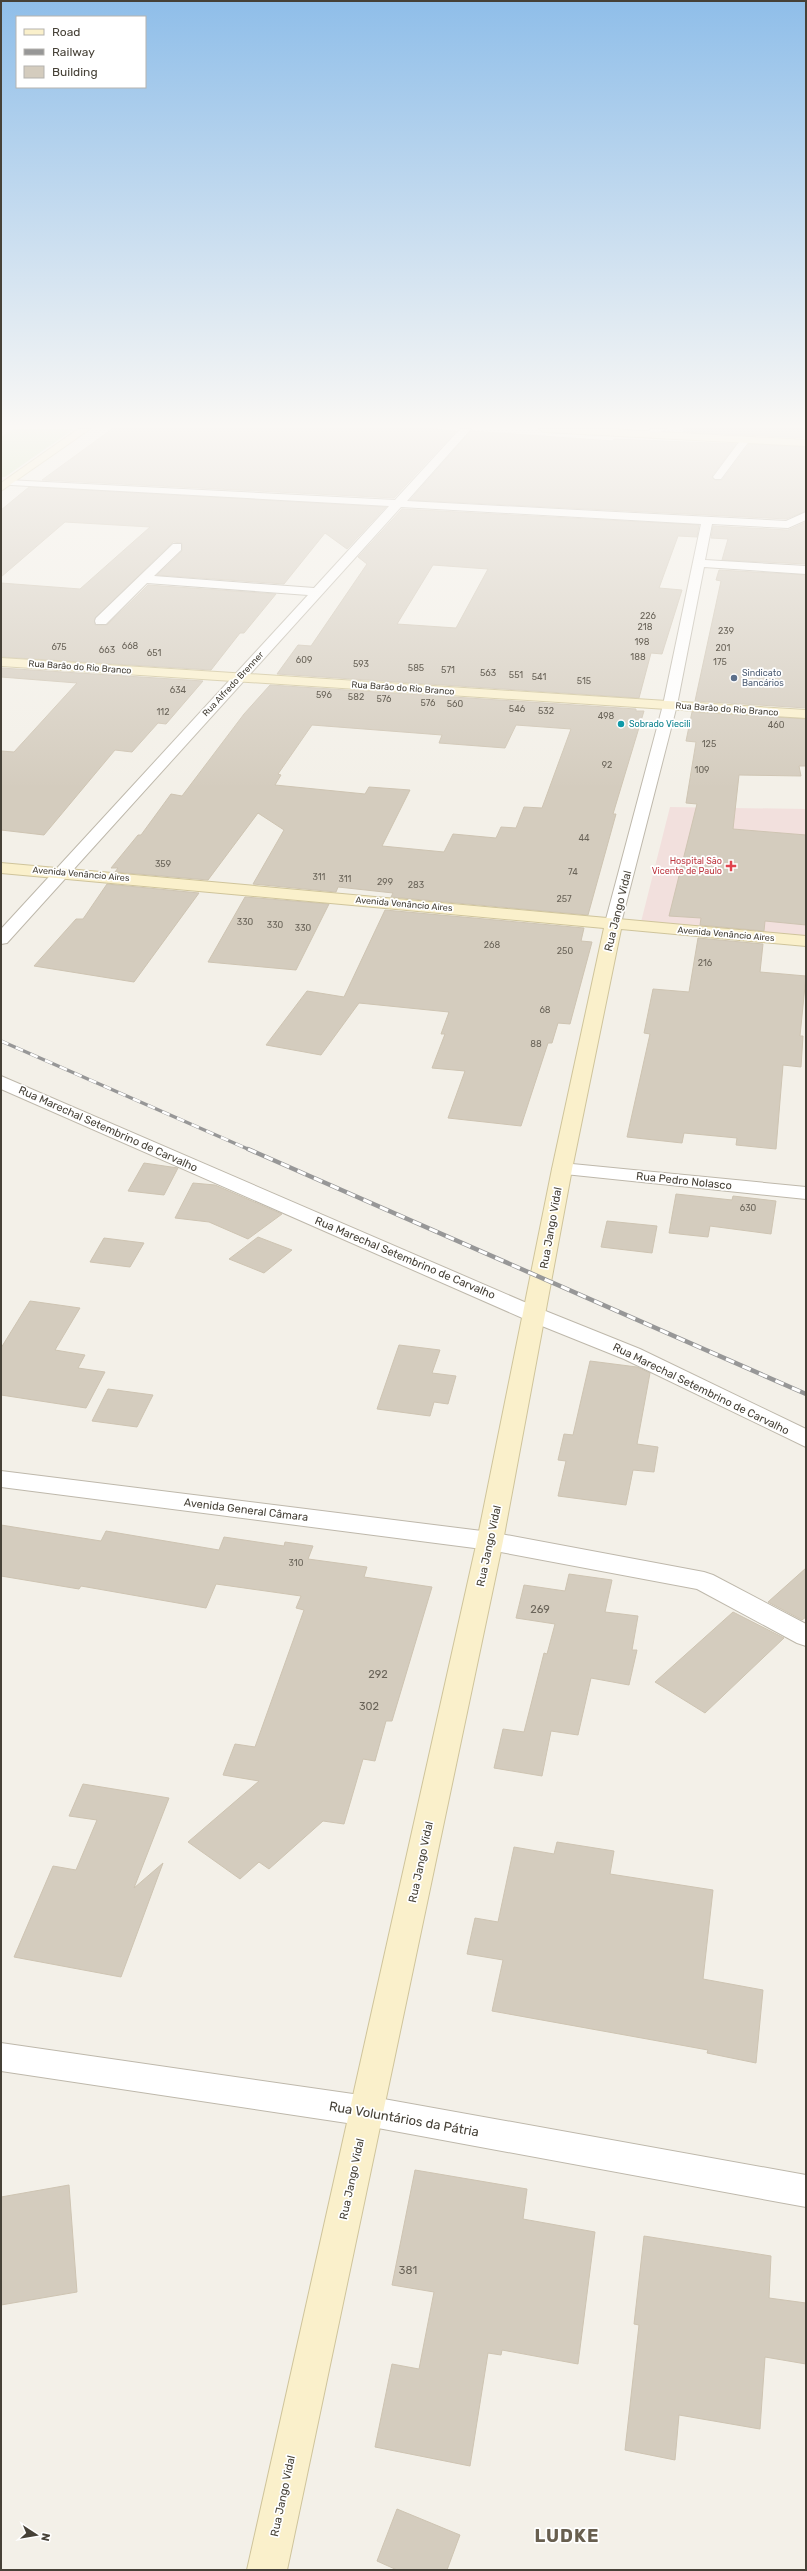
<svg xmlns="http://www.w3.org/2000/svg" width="807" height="2571" font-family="Rubik,sans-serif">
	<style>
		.medical { fill: #f2e0dd }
		.green { fill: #cde4b4 }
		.building { fill: #d4ccbe; stroke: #cec4b2; fill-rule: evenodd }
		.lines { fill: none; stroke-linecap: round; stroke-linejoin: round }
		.lane-casing { stroke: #beb8ab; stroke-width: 2 }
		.street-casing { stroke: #beb8ab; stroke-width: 2 }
		.secondary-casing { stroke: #cfc49b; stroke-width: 2 }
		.lane { fill: #fff; fill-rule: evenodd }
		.street { fill: #fff; fill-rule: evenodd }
		.secondary { fill: #faf0cb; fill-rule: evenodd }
		.rail-far1-casing { stroke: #979797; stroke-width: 3.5 }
		.rail-casing { stroke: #979797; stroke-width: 4.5 }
		.rail-far1 { stroke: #fff; stroke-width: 2.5; stroke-dasharray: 8; stroke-linecap: butt }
		.rail { stroke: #fff; stroke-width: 3; stroke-dasharray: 9; stroke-linecap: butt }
		.service-dot { fill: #5c6f8a; stroke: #fff; stroke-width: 1.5 }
		.culture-dot { fill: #0f9aa8; stroke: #fff; stroke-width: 1.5 }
		.health-dot { fill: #e0444e; stroke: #fff; stroke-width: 1.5 }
		.labels { text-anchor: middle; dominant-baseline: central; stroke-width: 3.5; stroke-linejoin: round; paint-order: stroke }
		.number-label { font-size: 9px; fill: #6a6459 }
		.far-street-label { font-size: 9px; fill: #464137; stroke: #fff }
		.far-service-label { font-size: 9px; fill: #4e5e75; stroke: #fff; text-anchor: start }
		.far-culture-label { font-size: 9px; fill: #0d838f; stroke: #fff; text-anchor: start }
		.far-health-label { font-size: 9px; fill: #be3a42; stroke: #fff; text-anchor: end }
		.street-label { font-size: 11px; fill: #464137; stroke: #fff }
		.near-number-label { font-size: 11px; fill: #6a6459 }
		.near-street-label { font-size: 13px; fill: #464137; stroke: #fff }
		.near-district-label { font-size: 18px; font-weight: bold; letter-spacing: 1px; fill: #685f4f; stroke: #fff }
	</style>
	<rect width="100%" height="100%" fill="#f3f0e8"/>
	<path class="medical" d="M 670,807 L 806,809 L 806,936 L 641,922 Z"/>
	<path class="green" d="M 13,429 L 74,429 L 5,477 L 1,477 L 1,437 Z"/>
	<g class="building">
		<path d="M 112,429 L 433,429 L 456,431 L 394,498 L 42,480 Z"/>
		<path d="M 684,429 L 806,429 L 806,438 L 683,432 Z"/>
		<path d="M 471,431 L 613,441 L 614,439 L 736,444 L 712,476 L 715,480 L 722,480 L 749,444 L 806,447 L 806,511 L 786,519 L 410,500 Z"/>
		<path d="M 29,487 L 386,507 L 347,549 L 325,533 L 284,584 L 157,575 L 182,551 L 182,543 L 173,542 L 95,618 L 95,625 L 107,625 L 148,585 L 276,594 L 244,633 L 240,633 L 211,670 L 1,657 L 1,583 L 80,589 L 150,527 L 65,522 L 1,577 L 1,510 Z"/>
		<path d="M 402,509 L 699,525 L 697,537 L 678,536 L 659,588 L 682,590 L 662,654 L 651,653 L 639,698 L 277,674 L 298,645 L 311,646 L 367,564 L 358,557 ZM 433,565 L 488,569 L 456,628 L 397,624 Z"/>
		<path d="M 806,522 L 806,564 L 722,560 L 728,539 L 711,538 L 713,526 L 788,530 Z"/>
		<path d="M 719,570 L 806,575 L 806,708 L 695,701 L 721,581 L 716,580 Z"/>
		<path d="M 1,668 L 203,681 L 166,724 L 158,723 L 132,752 L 115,750 L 44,835 L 1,830 L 1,751 L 14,752 L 77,683 L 1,677 Z"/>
		<path d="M 270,685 L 636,709 L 636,711 L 644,711 L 613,814 L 616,814 L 588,915 L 391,897 L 393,893 L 338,887 L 336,892 L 253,884 L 284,830 L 258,813 L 208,880 L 115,872 L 118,868 L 111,868 L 138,835 L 141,835 L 171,794 L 182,796 L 244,714 ZM 312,725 L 442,735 L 439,743 L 505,748 L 516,725 L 571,729 L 542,808 L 524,807 L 516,828 L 501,827 L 496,838 L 453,834 L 444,852 L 382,846 L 410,790 L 369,787 L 365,794 L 275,785 L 281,775 L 278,774 Z"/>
		<path d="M 692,712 L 806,719 L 806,766 L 799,766 L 801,776 L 739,775 L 733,829 L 806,835 L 806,925 L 765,921 L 764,931 L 700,925 L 701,918 L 669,916 L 697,804 L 686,803 L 696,742 L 686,741 Z"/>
		<path d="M 107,884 L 199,893 L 134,982 L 34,966 L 76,919 L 83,919 Z"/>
		<path d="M 245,897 L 329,904 L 296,970 L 208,962 Z"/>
		<path d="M 385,910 L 584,928 L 581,941 L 592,942 L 570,1024 L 558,1023 L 552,1043 L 548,1043 L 521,1126 L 448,1118 L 465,1071 L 432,1068 L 445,1034 L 441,1034 L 449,1012 L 359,1003 L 321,1055 L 266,1045 L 307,991 L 344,997 Z"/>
		<path d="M 698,938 L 763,944 L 760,972 L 806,976 L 800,1036 L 803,1036 L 801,1067 L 783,1065 L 776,1149 L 736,1145 L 737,1138 L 684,1133 L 682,1143 L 627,1137 L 650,1034 L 644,1033 L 653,989 L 689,992 Z"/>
		<path d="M 144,1163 L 178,1168 L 164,1195 L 128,1191 Z"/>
		<path d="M 193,1183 L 215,1185 L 282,1214 L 248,1239 L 209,1222 L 175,1218 Z"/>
		<path d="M 676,1194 L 732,1200 L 733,1196 L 776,1201 L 771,1234 L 710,1226 L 708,1237 L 669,1233 Z"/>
		<path d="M 607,1221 L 657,1226 L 652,1253 L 601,1247 Z"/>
		<path d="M 258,1237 L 292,1250 L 264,1273 L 229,1259 Z"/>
		<path d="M 104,1238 L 144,1243 L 130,1267 L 90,1262 Z"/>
		<path d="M 30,1301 L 80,1308 L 55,1350 L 85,1355 L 78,1368 L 105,1372 L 86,1408 L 1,1395 L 1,1348 Z"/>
		<path d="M 399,1345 L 440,1350 L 432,1373 L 456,1376 L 448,1404 L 434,1402 L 430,1416 L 377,1409 Z"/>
		<path d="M 590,1361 L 637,1367 L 650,1373 L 637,1444 L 658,1447 L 654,1472 L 633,1470 L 626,1505 L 558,1496 L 566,1461 L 558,1460 L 564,1434 L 573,1435 Z"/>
		<path d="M 108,1389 L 153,1395 L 137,1427 L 92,1421 Z"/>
		<path d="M 1,1525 L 101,1541 L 106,1531 L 219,1550 L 224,1537 L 284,1546 L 285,1542 L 313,1546 L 308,1559 L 367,1567 L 364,1577 L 432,1587 L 392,1721 L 386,1721 L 375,1761 L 363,1759 L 344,1824 L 323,1821 L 269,1869 L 259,1862 L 240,1879 L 188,1842 L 259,1781 L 223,1775 L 235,1744 L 255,1747 L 304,1610 L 296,1608 L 301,1596 L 216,1584 L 206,1608 L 81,1586 L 79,1589 L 1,1576 Z"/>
		<path d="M 806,1568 L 806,1617 L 802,1620 L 768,1602 Z"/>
		<path d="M 569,1574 L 612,1580 L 605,1612 L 638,1616 L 632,1650 L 637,1650 L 629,1685 L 591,1678 L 578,1735 L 551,1731 L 542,1776 L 494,1768 L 503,1729 L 524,1732 L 544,1653 L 547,1654 L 555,1624 L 516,1618 L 524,1585 L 565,1591 Z"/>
		<path d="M 733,1612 L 784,1638 L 705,1713 L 655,1682 Z"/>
		<path d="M 83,1784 L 169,1798 L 134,1888 L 163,1863 L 121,1977 L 14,1957 L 53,1866 L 76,1870 L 97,1820 L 69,1816 Z"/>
		<path d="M 557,1842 L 614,1851 L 610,1874 L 713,1890 L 703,1979 L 763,1990 L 756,2063 L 707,2053 L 708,2050 L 492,2011 L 503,1960 L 467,1954 L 475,1918 L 498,1922 L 514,1847 L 554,1854 Z"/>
		<path d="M 415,2170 L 527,2189 L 523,2219 L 595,2232 L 578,2364 L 502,2350 L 501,2355 L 488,2353 L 470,2466 L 375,2447 L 392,2364 L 419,2369 L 434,2292 L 392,2285 Z"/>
		<path d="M 69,2185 L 77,2292 L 1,2305 L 1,2197 Z"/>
		<path d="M 644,2236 L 771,2256 L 769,2298 L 806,2303 L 806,2364 L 765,2357 L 760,2429 L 679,2415 L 675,2460 L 625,2450 L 639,2325 L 634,2324 Z"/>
		<path d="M 397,2509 L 460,2535 L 447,2570 L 397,2570 L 377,2561 Z"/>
	</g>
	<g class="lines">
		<defs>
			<path id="lane" d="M 742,438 L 750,440 L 721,479 L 715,479 L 713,477 Z"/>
			<g id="street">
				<path d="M 460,429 L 471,429 L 407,501 L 786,521 L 806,512 L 806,520 L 788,528 L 712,524 L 705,560 L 806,566 L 806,574 L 704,567 L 677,705 L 620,927 L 608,927 L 605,923 L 663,705 L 701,524 L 401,507 L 7,943 L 1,944 L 1,929 L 308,595 L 147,583 L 106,624 L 96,624 L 95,621 L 96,618 L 173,544 L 181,544 L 181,550 L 154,576 L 314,588 L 389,506 L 11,485 L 7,484 L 7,480 L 395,500 Z"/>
				<path d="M 652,429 L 666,429 L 652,437 L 644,437 L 644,433 Z"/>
				<path d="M 1,1076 L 543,1310 L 640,1349 L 806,1429 L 806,1447 L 624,1359 L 527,1320 L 1,1089 Z"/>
				<path d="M 562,1163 L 806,1187 L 806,1199 L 555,1173 L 552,1169 L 555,1165 Z"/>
				<path d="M 1,1471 L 490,1532 L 704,1572 L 713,1575 L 806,1624 L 806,1646 L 797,1643 L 697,1589 L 490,1550 L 1,1487 Z"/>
				<path d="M 1,2043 L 367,2096 L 806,2175 L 806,2207 L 367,2126 L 1,2071 Z"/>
			</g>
			<g id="secondary">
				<path d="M 78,429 L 90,429 L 1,491 L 1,483 Z"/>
				<path d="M 539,429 L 608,429 L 806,440 L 806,446 L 544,432 Z"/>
				<path d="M 1,658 L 806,710 L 806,718 L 1,666 Z"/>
				<path d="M 1,863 L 806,936 L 806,946 L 621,929 L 572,1169 L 503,1541 L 287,2570 L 247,2570 L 477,1541 L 552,1169 L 604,928 L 1,873 Z"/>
			</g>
		</defs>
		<use href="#lane" class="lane-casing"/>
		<use href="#street" class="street-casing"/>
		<use href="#secondary" class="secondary-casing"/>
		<use href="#lane" class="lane"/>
		<use href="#street" class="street"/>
		<use href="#secondary" class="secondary"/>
		<defs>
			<path id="rail-far1" d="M 1,1041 L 250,1150"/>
			<path id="rail" d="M 248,1149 L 806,1394"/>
		</defs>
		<use href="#rail-far1" class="rail-far1-casing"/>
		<use href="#rail" class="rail-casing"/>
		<use href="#rail-far1" class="rail-far1"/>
		<use href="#rail" class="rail"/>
	</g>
	<linearGradient id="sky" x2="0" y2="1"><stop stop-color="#8fbee9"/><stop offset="0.54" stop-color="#faf8f5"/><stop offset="1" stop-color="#faf8f5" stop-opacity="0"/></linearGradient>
	<rect width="807" height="789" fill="url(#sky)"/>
	<circle class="service-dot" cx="734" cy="678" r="4"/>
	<circle class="culture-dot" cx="621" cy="724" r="4"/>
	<path class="health-dot" d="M729 860h4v4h4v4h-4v4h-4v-4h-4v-4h4z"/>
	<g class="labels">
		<g class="number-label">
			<text x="648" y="616">226</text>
			<text x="645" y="627">218</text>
			<text x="726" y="631">239</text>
			<text x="642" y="642">198</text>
			<text x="130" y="646">668</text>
			<text x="59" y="647">675</text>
			<text x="723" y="648">201</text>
			<text x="107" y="650">663</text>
			<text x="154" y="653">651</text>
			<text x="638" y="657">188</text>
			<text x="304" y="660">609</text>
			<text x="720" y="662">175</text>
			<text x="361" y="664">593</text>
			<text x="416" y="668">585</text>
			<text x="448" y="670">571</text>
			<text x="488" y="673">563</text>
			<text x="516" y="675">551</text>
			<text x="539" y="677">541</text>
			<text x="584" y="681">515</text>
			<text x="178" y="690">634</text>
			<text x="324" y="695">596</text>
			<text x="356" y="697">582</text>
			<text x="384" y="699">576</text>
			<text x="428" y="703">576</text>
			<text x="455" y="704">560</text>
			<text x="517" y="709">546</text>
			<text x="546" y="711">532</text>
			<text x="163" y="712">112</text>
			<text x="606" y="716">498</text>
			<text x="776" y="725">460</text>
			<text x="709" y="744">125</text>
			<text x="607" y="765">92</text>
			<text x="702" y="770">109</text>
			<text x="584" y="838">44</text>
			<text x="163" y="864">359</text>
			<text x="573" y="872">74</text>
			<text x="319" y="877">311</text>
			<text x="345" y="879">311</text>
			<text x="385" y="882">299</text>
			<text x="416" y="885">283</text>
			<text x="564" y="899">257</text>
			<text x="245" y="922">330</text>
			<text x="275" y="925">330</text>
			<text x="303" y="928">330</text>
			<text x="492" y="945">268</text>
			<text x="565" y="951">250</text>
			<text x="705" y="963">216</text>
			<text x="545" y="1010">68</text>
			<text x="536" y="1044">88</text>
			<text x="748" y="1208">630</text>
			<text x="296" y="1563">310</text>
		</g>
		<g class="far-street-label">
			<text transform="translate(80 667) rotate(4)">Rua Barão do Rio Branco</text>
			<text transform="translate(233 684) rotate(-47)">Rua Alfredo Brenner</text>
			<text transform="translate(403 688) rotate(4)">Rua Barão do Rio Branco</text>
			<text transform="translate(727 709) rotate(4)">Rua Barão do Rio Branco</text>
			<text transform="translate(81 874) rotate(5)">Avenida Venâncio Aires</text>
			<text transform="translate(404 904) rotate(5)">Avenida Venâncio Aires</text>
			<text transform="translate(726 934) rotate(5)">Avenida Venâncio Aires</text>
		</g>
		<g class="far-service-label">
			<text x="742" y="673">Sindicato<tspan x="742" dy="10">Bancários</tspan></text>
		</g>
		<g class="far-culture-label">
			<text x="629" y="724">Sobrado Viecili</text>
		</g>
		<g class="far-health-label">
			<text x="722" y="861">Hospital São<tspan x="722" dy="10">Vicente de Paulo</tspan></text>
		</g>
		<g class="street-label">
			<text transform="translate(618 911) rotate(-76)">Rua Jango Vidal</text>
			<text transform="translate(108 1129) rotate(24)">Rua Marechal Setembrino de Carvalho</text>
			<text transform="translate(684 1181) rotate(6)">Rua Pedro Nolasco</text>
			<text transform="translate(551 1228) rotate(-80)">Rua Jango Vidal</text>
			<text transform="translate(405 1258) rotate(23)">Rua Marechal Setembrino de Carvalho</text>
			<text transform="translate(701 1389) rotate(26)">Rua Marechal Setembrino de Carvalho</text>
			<text transform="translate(246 1510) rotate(7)">Avenida General Câmara</text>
			<text transform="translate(489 1546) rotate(-78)">Rua Jango Vidal</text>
			<text transform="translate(421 1862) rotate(-78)">Rua Jango Vidal</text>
			<text transform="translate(352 2179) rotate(-78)">Rua Jango Vidal</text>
			<text transform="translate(283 2496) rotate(-78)">Rua Jango Vidal</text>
		</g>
		<g class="near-number-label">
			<text x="540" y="1609">269</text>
			<text x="378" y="1674">292</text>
			<text x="369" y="1706">302</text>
			<text x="408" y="2270">381</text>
		</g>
		<g class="near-street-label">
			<text transform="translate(404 2119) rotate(10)">Rua Voluntários da Pátria</text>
		</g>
		<g class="near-district-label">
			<text x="567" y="2536">LUDKE</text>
		</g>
	</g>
	<rect width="807" height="2571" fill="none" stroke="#464137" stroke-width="4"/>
	<rect x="16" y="16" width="130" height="72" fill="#ffffff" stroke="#b5b3af"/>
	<rect x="24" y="29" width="20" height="6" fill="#faf0cb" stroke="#b5b3af"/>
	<text x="52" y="36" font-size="12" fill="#464137">Road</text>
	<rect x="24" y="49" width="20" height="6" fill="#979797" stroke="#b5b3af"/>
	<text x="52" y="56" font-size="12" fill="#464137">Railway</text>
	<rect x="24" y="66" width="20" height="12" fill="#d4ccbe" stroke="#b5b3af"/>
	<text x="52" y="76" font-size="12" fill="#464137">Building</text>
	<g transform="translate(36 2535) rotate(102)" stroke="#ffffff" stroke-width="3" paint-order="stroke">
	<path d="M0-3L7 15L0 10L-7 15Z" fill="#464137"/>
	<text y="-6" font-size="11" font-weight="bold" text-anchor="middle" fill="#464137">N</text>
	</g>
</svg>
